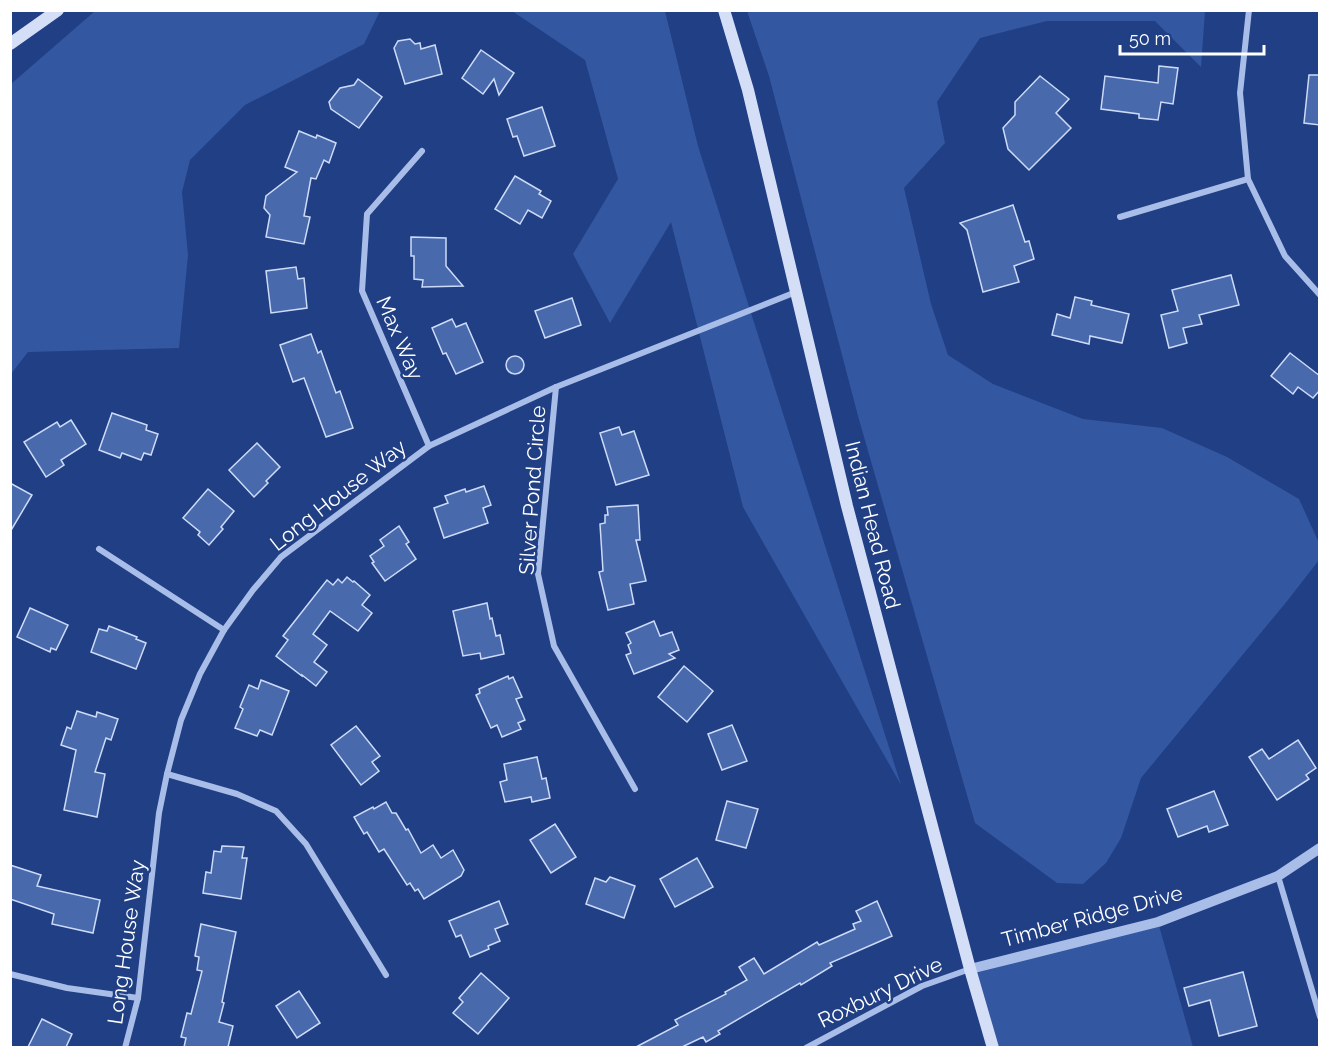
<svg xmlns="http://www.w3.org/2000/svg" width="1330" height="1058" font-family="Raleway,sans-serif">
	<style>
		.green { fill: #3457a2 }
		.building { fill: #4969ad; stroke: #cddbf7; stroke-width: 1.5 }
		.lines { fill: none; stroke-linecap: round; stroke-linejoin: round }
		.minor { stroke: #a9bde9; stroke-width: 6 }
		.tertiary { stroke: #a9bde9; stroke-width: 10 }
		.secondary { stroke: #d4def7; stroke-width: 12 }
		.labels { text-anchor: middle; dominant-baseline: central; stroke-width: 5; stroke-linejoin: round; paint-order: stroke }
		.street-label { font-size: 21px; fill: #fff; stroke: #203f84 }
	</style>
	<rect width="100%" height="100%" fill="#203f84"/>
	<g class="green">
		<path d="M 95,11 L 380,11 L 364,44 L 245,105 L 190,160 L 182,192 L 188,255 L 179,348 L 28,352 L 11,374 L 11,84 Z"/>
		<path d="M 512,11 L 665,11 L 698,146 L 901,785 L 743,507 L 671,222 L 610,323 L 573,254 L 618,179 L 585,60 Z"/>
		<path d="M 747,11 L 1205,11 L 1201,67 L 1155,21 L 1047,21 L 980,38 L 937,102 L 945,143 L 904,188 L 931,304 L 948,355 L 993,384 L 1083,419 L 1162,428 L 1227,457 L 1299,499 L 1319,543 L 1319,560 L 1288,600 L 1141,778 L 1121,838 L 1106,863 L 1083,884 L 1057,883 L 975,823 L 858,416 L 769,76 Z"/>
		<path d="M 1158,922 L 1193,1047 L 993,1047 L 970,969 Z"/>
	</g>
	<g class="building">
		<path d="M 410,39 L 415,44 L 420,43 L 421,49 L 435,45 L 442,74 L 405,84 L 394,48 L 398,41 Z"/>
		<path d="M 481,50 L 514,73 L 499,95 L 494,79 L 483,94 L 462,78 Z"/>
		<path d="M 1159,66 L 1178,68 L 1173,104 L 1161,102 L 1158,120 L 1139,118 L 1139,114 L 1101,109 L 1105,76 L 1158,83 Z"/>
		<path d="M 1309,75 L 1320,75 L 1320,125 L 1304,123 Z"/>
		<path d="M 1040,76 L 1069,99 L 1056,113 L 1071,128 L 1029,170 L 1008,149 L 1003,128 L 1015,115 L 1015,102 Z"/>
		<path d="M 358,79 L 382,97 L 359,128 L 331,109 L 329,102 L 340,88 L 354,85 Z"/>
		<path d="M 542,107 L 555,146 L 524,156 L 517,136 L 513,137 L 507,119 Z"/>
		<path d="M 299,131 L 316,138 L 317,135 L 336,143 L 329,163 L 324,160 L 316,179 L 311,178 L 304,216 L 310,217 L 304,244 L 266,237 L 270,215 L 264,208 L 266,196 L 297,172 L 285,167 Z"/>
		<path d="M 515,176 L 541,191 L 539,194 L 551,201 L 542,218 L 528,210 L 520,224 L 495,209 Z"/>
		<path d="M 1013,205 L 1025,242 L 1029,241 L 1034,259 L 1014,266 L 1019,282 L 983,292 L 967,230 L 960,223 Z"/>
		<path d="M 411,237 L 446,238 L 446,266 L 463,286 L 422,287 L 423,280 L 414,279 L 414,256 L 411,256 Z"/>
		<path d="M 296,267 L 298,279 L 304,278 L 307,308 L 271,313 L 266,271 Z"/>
		<path d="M 1231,275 L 1239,305 L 1199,315 L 1202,324 L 1183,328 L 1187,343 L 1169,348 L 1161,315 L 1178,311 L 1172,290 Z"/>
		<path d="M 1075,297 L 1092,301 L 1091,305 L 1129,314 L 1122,343 L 1090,336 L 1089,344 L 1052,335 L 1057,314 L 1070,318 Z"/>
		<path d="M 572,298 L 581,325 L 545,338 L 535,311 Z"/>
		<path d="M 452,319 L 456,327 L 466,323 L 483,362 L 456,374 L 446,353 L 443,354 L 432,328 Z"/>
		<path d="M 311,334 L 318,353 L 321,351 L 336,393 L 340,391 L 353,428 L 326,437 L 304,378 L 293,382 L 280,345 Z"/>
		<path d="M 1290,353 L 1320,376 L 1320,390 L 1313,398 L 1298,387 L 1293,394 L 1271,376 Z"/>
		<circle cx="515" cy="365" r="9"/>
		<path d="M 112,413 L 147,425 L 146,430 L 158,434 L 151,455 L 144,453 L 141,460 L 122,453 L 120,458 L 99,450 Z"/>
		<path d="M 71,420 L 86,444 L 61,460 L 64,465 L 46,477 L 24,442 L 57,422 L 60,427 Z"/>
		<path d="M 619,427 L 622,435 L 634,431 L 649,475 L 616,485 L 600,433 Z"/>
		<path d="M 257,443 L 280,467 L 266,481 L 268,483 L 254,497 L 229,470 Z"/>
		<path d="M 10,483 L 32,495 L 10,532 Z"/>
		<path d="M 484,486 L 491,505 L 483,508 L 488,523 L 444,538 L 434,508 L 448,503 L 445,496 L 465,489 L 466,492 Z"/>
		<path d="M 208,489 L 234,511 L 221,527 L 223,529 L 209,545 L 198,535 L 200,532 L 183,518 Z"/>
		<path d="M 638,505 L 640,540 L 636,540 L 646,581 L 630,584 L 634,604 L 608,610 L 599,572 L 603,571 L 600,524 L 605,523 L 605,515 L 608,515 L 607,507 Z"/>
		<path d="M 399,526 L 409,542 L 406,544 L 416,559 L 385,581 L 372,563 L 374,562 L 370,556 L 384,546 L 380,540 Z"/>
		<path d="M 347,577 L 353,582 L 354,581 L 370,595 L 362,605 L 372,613 L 358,631 L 330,611 L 313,634 L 327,645 L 314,662 L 327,672 L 316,686 L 302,675 L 302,676 L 276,656 L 288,640 L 283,636 L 327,580 L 333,585 L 338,579 L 342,583 Z"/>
		<path d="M 487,603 L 490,619 L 492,618 L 496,636 L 500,635 L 504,654 L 481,659 L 480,653 L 463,656 L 453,611 Z"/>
		<path d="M 30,608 L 68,625 L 56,650 L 51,648 L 50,652 L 17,637 Z"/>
		<path d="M 654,621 L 660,636 L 672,632 L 679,650 L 669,654 L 675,658 L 634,674 L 626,655 L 631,653 L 628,645 L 631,643 L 626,633 Z"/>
		<path d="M 109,626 L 137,637 L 136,639 L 146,643 L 136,669 L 91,652 L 99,629 L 107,631 Z"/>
		<path d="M 684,666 L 713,691 L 687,722 L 658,697 Z"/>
		<path d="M 508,676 L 509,679 L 513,677 L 522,697 L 516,699 L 525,720 L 518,723 L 521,729 L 502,737 L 497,725 L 491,728 L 476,695 L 480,693 L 479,689 Z"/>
		<path d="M 261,680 L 289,691 L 272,735 L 260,730 L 257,736 L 235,728 L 243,709 L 240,707 L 249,685 L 258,689 Z"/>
		<path d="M 77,711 L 96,717 L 97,712 L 118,719 L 111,740 L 106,738 L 95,772 L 105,774 L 97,817 L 64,810 L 76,750 L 61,745 L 67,727 L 71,729 Z"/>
		<path d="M 732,725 L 747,761 L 722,770 L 708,734 Z"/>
		<path d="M 356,726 L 380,756 L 372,762 L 379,771 L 361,785 L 331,745 Z"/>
		<path d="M 1298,740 L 1316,768 L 1306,775 L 1309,779 L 1277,800 L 1249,757 L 1262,749 L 1269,759 Z"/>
		<path d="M 537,757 L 542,779 L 546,778 L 550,798 L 532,802 L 531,797 L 505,802 L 500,782 L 507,780 L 504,764 Z"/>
		<path d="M 1214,791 L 1228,825 L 1209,832 L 1207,826 L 1178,837 L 1167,809 Z"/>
		<path d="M 727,801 L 758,809 L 746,848 L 716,840 Z"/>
		<path d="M 386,802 L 392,813 L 396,813 L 406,830 L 408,829 L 421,853 L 433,845 L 441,858 L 453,850 L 464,870 L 461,876 L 424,899 L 418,889 L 415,891 L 410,883 L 407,885 L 384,849 L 379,852 L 367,832 L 364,834 L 354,817 L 373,807 L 374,809 Z"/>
		<path d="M 555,824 L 576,857 L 551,873 L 530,840 Z"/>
		<path d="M 222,846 L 244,847 L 242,858 L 247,858 L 241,899 L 203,893 L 206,872 L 211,873 L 214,851 L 221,852 Z"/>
		<path d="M 697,858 L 713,887 L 675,907 L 660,879 Z"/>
		<path d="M 10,865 L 41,875 L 37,886 L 100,900 L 93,933 L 52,924 L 54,914 L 10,899 Z"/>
		<path d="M 610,877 L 635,886 L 624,918 L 586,904 L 595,878 L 606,882 Z"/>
		<path d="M 499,901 L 508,924 L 495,929 L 500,941 L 488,946 L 489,949 L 470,957 L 461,935 L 456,937 L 449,921 Z"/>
		<path d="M 877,901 L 892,936 L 830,963 L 832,966 L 801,985 L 800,983 L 718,1031 L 720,1034 L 706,1042 L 703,1037 L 682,1047 L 636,1047 L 678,1025 L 675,1020 L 726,994 L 725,992 L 747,980 L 739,967 L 754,958 L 764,974 L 817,942 L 819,945 L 855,929 L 853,924 L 861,921 L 856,911 Z"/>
		<path d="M 201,924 L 236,932 L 222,1002 L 224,1003 L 219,1022 L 233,1026 L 228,1047 L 184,1047 L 186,1038 L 181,1037 L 187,1013 L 191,1014 L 202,971 L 197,970 L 199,957 L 195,956 Z"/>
		<path d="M 1243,972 L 1257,1026 L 1219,1036 L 1210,1000 L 1189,1006 L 1184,988 Z"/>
		<path d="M 481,973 L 509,998 L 478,1034 L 453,1013 L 463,1002 L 459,998 Z"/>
		<path d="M 299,991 L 320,1023 L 297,1038 L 276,1006 Z"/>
		<path d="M 42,1019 L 72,1034 L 66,1047 L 28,1047 Z"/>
	</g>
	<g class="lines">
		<g class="minor">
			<path d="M 1249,10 L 1240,93 L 1248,179 L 1285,256 L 1320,295"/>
			<path d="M 422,151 L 367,214 L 362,291 L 429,446"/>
			<path d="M 1120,217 L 1248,179"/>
			<path d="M 556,387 L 538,574 L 554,646 L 635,789"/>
			<path d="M 99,549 L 224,630"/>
			<path d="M 167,774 L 237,794 L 276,811 L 306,844 L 386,975"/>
			<path d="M 1278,876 L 1320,1017"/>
			<path d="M 10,974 L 67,988 L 138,998"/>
			<path d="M 125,1048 L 138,998 L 159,813 L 167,774 L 181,720 L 200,674 L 224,630 L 253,590 L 281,557 L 429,446 L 556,387 L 796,292"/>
			<path d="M 806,1048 L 922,986 L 970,969"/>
		</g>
		<path class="tertiary" d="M 970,969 L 1158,922 L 1278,876 L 1320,848"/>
		<g class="secondary">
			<path d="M 724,10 L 748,90 L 847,506 L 970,969 L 993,1048"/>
			<path d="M 10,44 L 58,10"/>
		</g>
	</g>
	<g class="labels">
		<g class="street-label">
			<text transform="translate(400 338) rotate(67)">Max Way</text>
			<text transform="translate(532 490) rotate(-86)">Silver Pond Circle</text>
			<text transform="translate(338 495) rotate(-38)">Long House Way</text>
			<text transform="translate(873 525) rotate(76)">Indian Head Road</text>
			<text transform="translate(1092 916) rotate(-15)">Timber Ridge Drive</text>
			<text transform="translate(126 942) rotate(-82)">Long House Way</text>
			<text transform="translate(880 992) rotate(-26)">Roxbury Drive</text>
		</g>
	</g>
	<rect width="1330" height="1058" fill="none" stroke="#ffffff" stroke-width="24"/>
	<path d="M1120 45v9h144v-9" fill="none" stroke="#ffffff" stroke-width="3"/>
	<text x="1129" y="45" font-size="18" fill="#ffffff" stroke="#203f84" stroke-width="4.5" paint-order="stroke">50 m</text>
</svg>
